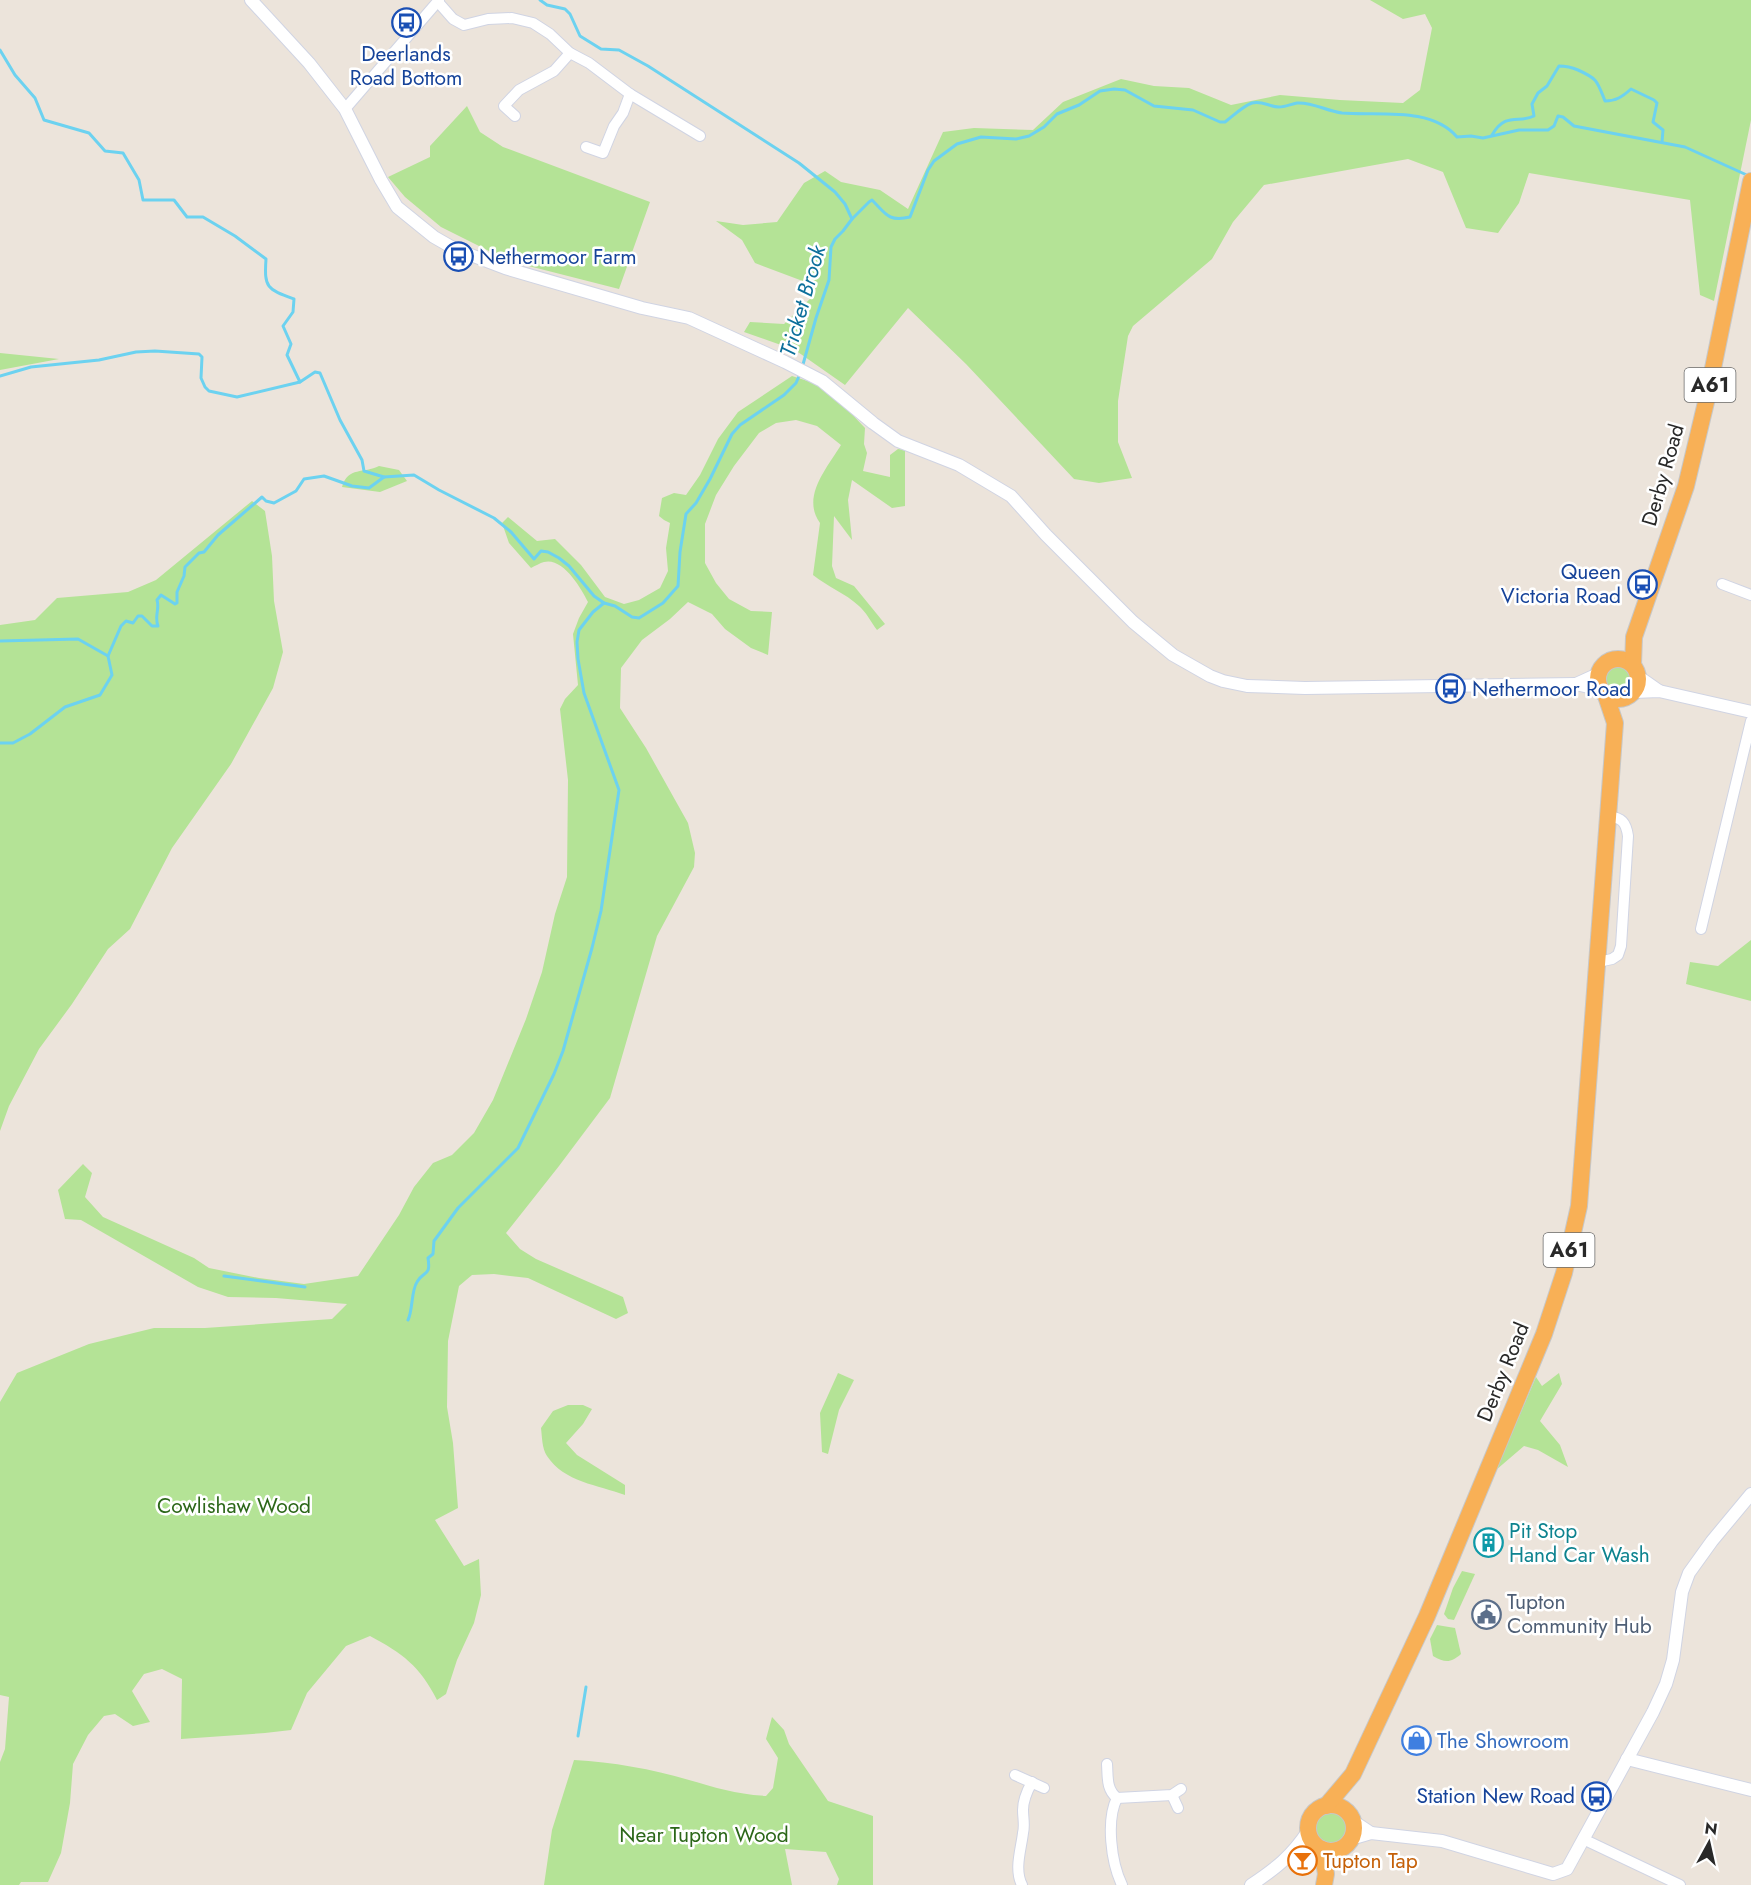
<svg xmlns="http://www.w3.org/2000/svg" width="1751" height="1885" font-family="Jost,sans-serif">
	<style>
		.green { fill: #b4e396 }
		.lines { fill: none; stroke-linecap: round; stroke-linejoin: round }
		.stream { stroke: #6cd2f0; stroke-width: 3 }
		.minor-casing { stroke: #d0d4e3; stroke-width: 12 }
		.tertiary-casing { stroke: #d0d4e3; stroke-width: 14 }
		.trunk-casing { stroke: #c7c7c7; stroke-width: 18 }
		.minor { stroke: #fff; stroke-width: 10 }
		.tertiary { stroke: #fff; stroke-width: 12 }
		.trunk { stroke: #f8b056; stroke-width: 16 }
		.labels { text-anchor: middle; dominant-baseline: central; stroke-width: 5; stroke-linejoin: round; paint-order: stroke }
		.shield { fill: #fff; stroke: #696969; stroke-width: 1.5 }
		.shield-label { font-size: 20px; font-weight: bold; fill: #292929 }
		.transit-label { font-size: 21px; fill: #164399; stroke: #fff; text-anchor: start }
		.street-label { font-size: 21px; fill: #292929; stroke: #fff }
		.park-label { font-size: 21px; fill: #2c6719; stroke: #fff }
		.culture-label { font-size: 21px; fill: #0d838f; stroke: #fff; text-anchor: start }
		.service-label { font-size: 21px; fill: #4e5e75; stroke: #fff; text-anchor: start }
		.shop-label { font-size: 21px; fill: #366cbe; stroke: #fff; text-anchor: start }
		.food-label { font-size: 21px; fill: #c56008; stroke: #fff; text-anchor: start }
		.water-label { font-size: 22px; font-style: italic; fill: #0c6f9b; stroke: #fff }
	</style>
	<rect width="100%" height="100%" fill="#ece4db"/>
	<g class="green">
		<path d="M 1370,0 L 1751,0 L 1751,120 L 1714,301 L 1700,295 L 1690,200 L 1529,173 L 1519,203 L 1498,233 L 1466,228 L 1443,172 L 1408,159 L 1264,185 L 1233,222 L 1212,259 L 1133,326 L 1128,336 L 1118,401 L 1118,442 L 1132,478 L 1099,483 L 1074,479 L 966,364 L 908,308 L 845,385 L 795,350 L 744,332 L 750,322 L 784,324 L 813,296 L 808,283 L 755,263 L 742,240 L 716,221 L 743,225 L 777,222 L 804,183 L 825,171 L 841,182 L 880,190 L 908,209 L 943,132 L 974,128 L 1033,130 L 1063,102 L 1121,79 L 1154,86 L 1189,88 L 1231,105 L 1280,95 L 1340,100 L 1403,103 L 1420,90 L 1432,28 L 1425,14 L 1403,19 Z"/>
		<path d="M 467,106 L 480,132 L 503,147 L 650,202 L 619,289 L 509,261 L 441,227 L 405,197 L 388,177 L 430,157 L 430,146 Z"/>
		<path d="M 0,353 L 59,359 L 0,370 Z"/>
		<path d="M 792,376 L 817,384 L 846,408 L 865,428 L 864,444 L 867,453 L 863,471 L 890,477 L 890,455 L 898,449 L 905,450 L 905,506 L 892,508 L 852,480 L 848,500 L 852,540 L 834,516 L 832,566 L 836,578 L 854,586 L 885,624 L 877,630 C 871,622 866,612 859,606 C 845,593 828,587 813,575 L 820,523 C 801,497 827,468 841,445 L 817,426 L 796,420 L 776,423 L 759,433 L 734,466 L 716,495 L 705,524 L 705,563 L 716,583 L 729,599 L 751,611 L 772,612 L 768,655 L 751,648 L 725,629 L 712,614 L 688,602 L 670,619 L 642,640 L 621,668 L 620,708 L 646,748 L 688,823 L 695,853 L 694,867 L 657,936 L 610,1098 L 559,1166 L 506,1233 L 520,1249 L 536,1259 L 623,1297 L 628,1313 L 616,1319 L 528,1278 L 494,1274 L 472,1275 L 459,1286 L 448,1341 L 447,1407 L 453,1443 L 458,1508 L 435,1520 L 464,1566 L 479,1559 L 481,1595 L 474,1623 L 457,1660 L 446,1694 L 437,1700 C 420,1666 402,1653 370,1636 L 346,1646 L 307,1693 L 291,1730 L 265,1733 L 181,1739 L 182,1679 L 162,1669 L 144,1674 L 132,1691 L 150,1722 L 133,1726 L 115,1714 L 104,1716 L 88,1735 L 73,1764 L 70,1803 L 61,1853 L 48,1882 L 21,1882 L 19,1885 L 0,1885 L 0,1762 L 5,1749 L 9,1697 L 0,1695 L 0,1402 L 17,1373 L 89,1344 L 154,1328 L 205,1328 L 332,1319 L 347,1304 L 276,1298 L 228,1297 L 198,1287 L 81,1220 L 65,1219 L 58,1190 L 83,1164 L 92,1173 L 85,1197 L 103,1217 L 194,1258 L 209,1268 L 259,1278 L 304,1284 L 358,1276 L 399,1215 L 414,1187 L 433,1163 L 452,1155 L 474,1133 L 493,1100 L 526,1019 L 542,972 L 555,914 L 567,877 L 568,780 L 560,709 L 565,699 L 578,685 L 573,634 L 579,618 L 588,602 C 581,588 563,557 544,562 C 540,563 535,566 531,568 L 509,543 L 502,523 L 508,517 L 537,541 L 555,539 L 581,565 L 605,597 L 624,604 L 639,600 L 660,588 L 668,571 L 666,548 L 670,523 L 664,520 L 659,516 L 662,498 L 674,493 L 686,495 L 700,475 L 718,439 L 738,412 Z"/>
		<path d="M 379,466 L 399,470 L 407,481 L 380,492 L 342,487 C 348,466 364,474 379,466 Z"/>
		<path d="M 252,501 L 265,511 L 272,556 L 274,601 L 283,652 L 273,688 L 231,764 L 172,848 L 130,929 L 108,949 L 72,1004 L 39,1049 L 9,1106 L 0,1131 L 0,625 L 35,620 L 57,598 L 128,592 L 156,580 Z"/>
		<circle cx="1619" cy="679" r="15"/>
		<path d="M 1751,940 L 1751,1001 L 1686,984 L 1690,962 L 1718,966 Z"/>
		<path d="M 838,1373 L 854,1380 L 839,1410 L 828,1454 L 822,1452 L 820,1413 Z"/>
		<path d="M 1559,1373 L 1562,1384 L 1540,1421 L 1560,1445 L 1568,1467 L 1538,1450 L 1524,1446 L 1496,1470 L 1536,1377 L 1542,1386 Z"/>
		<path d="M 568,1405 L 583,1405 L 592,1409 L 583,1424 L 566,1443 L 577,1455 L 625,1485 L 625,1495 C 598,1485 564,1482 547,1456 C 542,1449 542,1436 541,1428 L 553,1411 Z"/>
		<path d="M 1462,1571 L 1475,1574 L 1454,1620 L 1448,1619 L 1444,1614 L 1453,1588 Z"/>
		<path d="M 1437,1625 L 1455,1628 L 1461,1654 C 1451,1663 1445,1663 1433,1656 L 1430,1639 Z"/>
		<path d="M 772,1717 L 784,1730 L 789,1744 L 828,1801 L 873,1816 L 873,1885 L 837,1885 L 839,1879 L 826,1852 L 785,1849 L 792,1885 L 544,1885 L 552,1830 L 574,1760 C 613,1762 651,1769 689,1780 C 717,1788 735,1794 766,1796 L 773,1788 L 778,1758 L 766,1739 Z"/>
		<circle cx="1332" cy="1827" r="17"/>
	</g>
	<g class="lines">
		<g class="stream">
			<path d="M 540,0 L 547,5 L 565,9 L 570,14 L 580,36 L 601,49 L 619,50 L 648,66 L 799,163 L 835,192 L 845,204 L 852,219"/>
			<path d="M 0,50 L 15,75 L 35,98 L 44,120 L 89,133 L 105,151 L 123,153 L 139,180 L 143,200 L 174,200 L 187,217 L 203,217 L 235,236 L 266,259 C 264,288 267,289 294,299 L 293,312 L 283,326 L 291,344 L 287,355 L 300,382 L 315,372 L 320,373 L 340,420 L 362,460 L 364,471 L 384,477 L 414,475 L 439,490 L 494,518 L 511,532 L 534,559 L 541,551 L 548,552 L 559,558 L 569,566 L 594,596 L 604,603 L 615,606 L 632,617 L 639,618 L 663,603 L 678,586 L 680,552 L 686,514 L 696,503 L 710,479 L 732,434 L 740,425 L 784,395 L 796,383 L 800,374"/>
			<path d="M 1492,135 C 1506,111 1519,124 1534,116 L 1532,104 L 1538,93 L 1547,86 L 1559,66 C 1567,66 1571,67 1578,70 C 1598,79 1597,81 1605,101 C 1616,101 1622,97 1631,89 L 1654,100 L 1657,103 L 1653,122 L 1663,130 L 1662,142"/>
			<path d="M 802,368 L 816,318 L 829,280 L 831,247 L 835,239 L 843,231 L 852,219 L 869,202 L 872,200 C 886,214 888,222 910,217 L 928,170 L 934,161 L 957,144 L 981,137 L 1016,139 L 1029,136 L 1044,127 L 1057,114 L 1079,105 L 1100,91 L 1114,89 L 1125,90 L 1154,106 L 1193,110 L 1220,122 L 1225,122 C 1233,116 1243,106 1252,103 C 1262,100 1269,107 1279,107 C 1285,107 1291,104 1297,103 C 1313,102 1326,111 1342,113 C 1377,116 1431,106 1457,137 L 1471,136 L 1483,138 L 1519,130 L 1548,130 L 1554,126 L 1558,116 L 1563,117 L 1574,126 L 1685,147 L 1749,176"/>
			<path d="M 0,376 L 31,367 L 99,360 L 136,352 L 155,351 L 199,354 L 202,357 L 201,378 L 205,387 L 209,391 L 237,397 L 300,382"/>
			<path d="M 0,641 L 78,639 L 108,656"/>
			<path d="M 0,743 L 13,743 L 30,734 L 65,707 L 100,695 L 112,675 L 108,656 L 121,626 L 126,621 L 133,623 L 138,616 L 142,616 L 152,626 L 158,626 C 154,616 160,609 157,600 L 161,595 L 175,604 L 177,603 L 177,592 L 184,576 L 185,567 L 199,553 L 204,552 L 218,535 L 262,497 L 266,501 L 274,503 L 296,491 L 304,479 L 324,476 L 352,486 L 369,488 L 384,477"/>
			<path d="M 224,1276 L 305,1287"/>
			<path d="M 408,1320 C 413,1310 411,1291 417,1282 C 424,1270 431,1277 428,1258 L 433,1254 L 434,1241 L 458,1208 L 518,1148 L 554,1074 L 563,1051 L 592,948 L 601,911 L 619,790 L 584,693 L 578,659 L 577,642 L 579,630 L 593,612 L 604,603"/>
			<path d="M 578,1736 L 586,1687"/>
		</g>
		<defs>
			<g id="minor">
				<path d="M 438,2 L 453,19 L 464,25 L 488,19 L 512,18 L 533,23 L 550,34 L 570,53 L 589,63 L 630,94 L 700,136"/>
				<path d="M 345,109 L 439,0"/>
				<path d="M 515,116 L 504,106 L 519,90 L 554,71 L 570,53"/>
				<path d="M 586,147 L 603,153 L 614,126 L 623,113 L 630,94"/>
				<path d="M 1722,584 L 1751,595"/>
				<path d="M 1701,929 L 1751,721"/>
				<path d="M 1598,962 L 1612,959 L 1618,955 L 1621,946 L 1628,836 C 1626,822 1622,818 1608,816"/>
				<path d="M 1107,1764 C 1108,1777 1106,1789 1117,1798 L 1172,1795 L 1181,1789"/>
				<path d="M 1015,1775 L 1044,1788"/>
				<path d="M 1172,1795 L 1178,1808"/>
				<path d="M 1117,1798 C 1106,1820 1111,1862 1122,1885"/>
				<path d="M 1583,1839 L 1680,1885"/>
				<path d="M 1022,1885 C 1014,1869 1021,1850 1023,1833 C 1025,1825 1023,1818 1023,1810 C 1023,1800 1027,1791 1032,1782"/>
			</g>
			<g id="tertiary">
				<path d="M 251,0 L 309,63 L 345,109 L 381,180 L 397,207 L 434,237 L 455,249 L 505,268 L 642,308 L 689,318 L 785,362 L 822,381 L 873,423 L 898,441 L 959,465 L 1011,496 L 1046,535 L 1133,622 L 1173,655 L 1210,676 L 1223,681 L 1247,686 L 1305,688 L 1576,684 L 1601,690"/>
				<path d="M 1639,677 L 1659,691"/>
				<path d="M 1576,684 L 1598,674"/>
				<path d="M 1634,692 L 1659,691 L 1751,712"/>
				<path d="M 1627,1759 L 1751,1790"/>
				<path d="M 1353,1821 L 1371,1833"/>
				<path d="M 1351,1839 L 1371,1833 L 1442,1841 L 1553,1874 L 1567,1869 L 1653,1712 L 1666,1684 L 1673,1660 L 1682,1592 L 1689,1573 L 1712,1541 L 1751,1494"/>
				<path d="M 1296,1850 L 1315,1844"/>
				<path d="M 1251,1885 C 1275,1869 1292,1856 1308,1831"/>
			</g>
			<g id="trunk">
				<circle cx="1618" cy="679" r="20"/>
				<path d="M 1633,665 L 1634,637 L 1686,486 L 1707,398 L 1751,181"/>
				<circle cx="1331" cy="1828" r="23"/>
				<path d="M 1326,1806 L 1353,1774 L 1427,1616 L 1544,1334 L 1564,1273 L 1579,1206 L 1615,723 L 1606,696"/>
				<path d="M 1322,1849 L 1326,1874 L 1324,1885"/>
			</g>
		</defs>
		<use href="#minor" class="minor-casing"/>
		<use href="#tertiary" class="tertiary-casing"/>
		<use href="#trunk" class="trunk-casing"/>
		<use href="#minor" class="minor"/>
		<use href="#tertiary" class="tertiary"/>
		<use href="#trunk" class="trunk"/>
	</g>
	<defs>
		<symbol id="bus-ring" viewBox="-11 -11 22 22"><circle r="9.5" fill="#fff" stroke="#1a4fb4" stroke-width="1.5"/><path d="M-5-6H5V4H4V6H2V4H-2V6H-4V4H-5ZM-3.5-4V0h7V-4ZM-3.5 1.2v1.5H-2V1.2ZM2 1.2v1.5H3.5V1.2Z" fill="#1a4fb4"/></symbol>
		<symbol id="building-ring" viewBox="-11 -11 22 22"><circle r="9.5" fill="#fff" stroke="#0f9aa8" stroke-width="1.5"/><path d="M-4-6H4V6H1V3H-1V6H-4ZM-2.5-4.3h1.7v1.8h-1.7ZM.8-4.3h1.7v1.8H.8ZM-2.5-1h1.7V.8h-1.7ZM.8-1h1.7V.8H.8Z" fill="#0f9aa8"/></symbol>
		<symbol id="civic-ring" viewBox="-11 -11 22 22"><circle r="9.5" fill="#fff" stroke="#5c6f8a" stroke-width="1.5"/><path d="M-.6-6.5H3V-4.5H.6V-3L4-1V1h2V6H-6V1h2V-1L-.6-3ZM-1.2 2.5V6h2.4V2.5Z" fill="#5c6f8a"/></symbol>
		<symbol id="shop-ring" viewBox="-11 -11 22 22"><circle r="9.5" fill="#fff" stroke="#3f7fe0" stroke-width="1.5"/><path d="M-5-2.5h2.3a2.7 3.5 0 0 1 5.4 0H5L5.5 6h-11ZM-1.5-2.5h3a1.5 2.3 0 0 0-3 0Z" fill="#3f7fe0"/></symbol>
		<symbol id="bar-ring" viewBox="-11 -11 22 22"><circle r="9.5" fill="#fff" stroke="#e8710a" stroke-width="1.5"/><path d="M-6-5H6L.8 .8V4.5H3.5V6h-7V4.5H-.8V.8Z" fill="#e8710a"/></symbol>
	</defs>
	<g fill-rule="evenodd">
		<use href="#bus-ring" x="390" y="6" width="33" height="33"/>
		<use href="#bus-ring" x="442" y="240" width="33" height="33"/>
		<use href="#bus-ring" x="1626" y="568" width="33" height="33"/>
		<use href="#bus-ring" x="1434" y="672" width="33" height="33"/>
		<use href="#building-ring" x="1472" y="1526" width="33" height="33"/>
		<use href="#civic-ring" x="1470" y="1598" width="33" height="33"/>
		<use href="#shop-ring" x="1400" y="1724" width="33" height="33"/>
		<use href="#bus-ring" x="1580" y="1780" width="33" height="33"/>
		<use href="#bar-ring" x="1286" y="1844" width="33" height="33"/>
	</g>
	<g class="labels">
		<g class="shield">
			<rect x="1684.5" y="368" width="51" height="34" rx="4.5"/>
			<rect x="1543.5" y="1233" width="51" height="34" rx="4.5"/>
		</g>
		<g class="shield-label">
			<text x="1710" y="385">A61</text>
			<text x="1569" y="1250">A61</text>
		</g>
		<g class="transit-label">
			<text x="406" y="54" text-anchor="middle">Deerlands<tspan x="406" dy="24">Road Bottom</tspan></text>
			<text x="479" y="257">Nethermoor Farm</text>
			<text x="1621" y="572" text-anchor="end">Queen<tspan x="1621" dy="24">Victoria Road</tspan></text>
			<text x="1472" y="689">Nethermoor Road</text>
			<text x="1575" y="1796" text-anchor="end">Station New Road</text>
		</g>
		<g class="street-label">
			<text transform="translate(1663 475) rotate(-74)">Derby Road</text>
			<text transform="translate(1503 1372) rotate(-68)">Derby Road</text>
		</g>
		<g class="park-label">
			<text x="234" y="1506">Cowlishaw Wood</text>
			<text x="704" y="1835">Near Tupton Wood</text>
		</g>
		<g class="culture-label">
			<text x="1509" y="1531">Pit Stop<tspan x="1509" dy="24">Hand Car Wash</tspan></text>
		</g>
		<g class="service-label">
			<text x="1507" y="1602">Tupton<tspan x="1507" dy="24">Community Hub</tspan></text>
		</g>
		<g class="shop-label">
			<text x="1437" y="1741">The Showroom</text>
		</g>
		<g class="food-label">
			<text x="1323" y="1861">Tupton Tap</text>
		</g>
		<g class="water-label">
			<text transform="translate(802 301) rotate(-74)">Tricket Brook</text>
		</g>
	</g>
	<g transform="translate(1709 1843) rotate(8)" stroke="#ffffff" stroke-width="4.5" paint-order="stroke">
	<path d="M0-4.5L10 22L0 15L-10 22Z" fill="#292929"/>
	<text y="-9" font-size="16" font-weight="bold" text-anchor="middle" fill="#292929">N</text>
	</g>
</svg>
